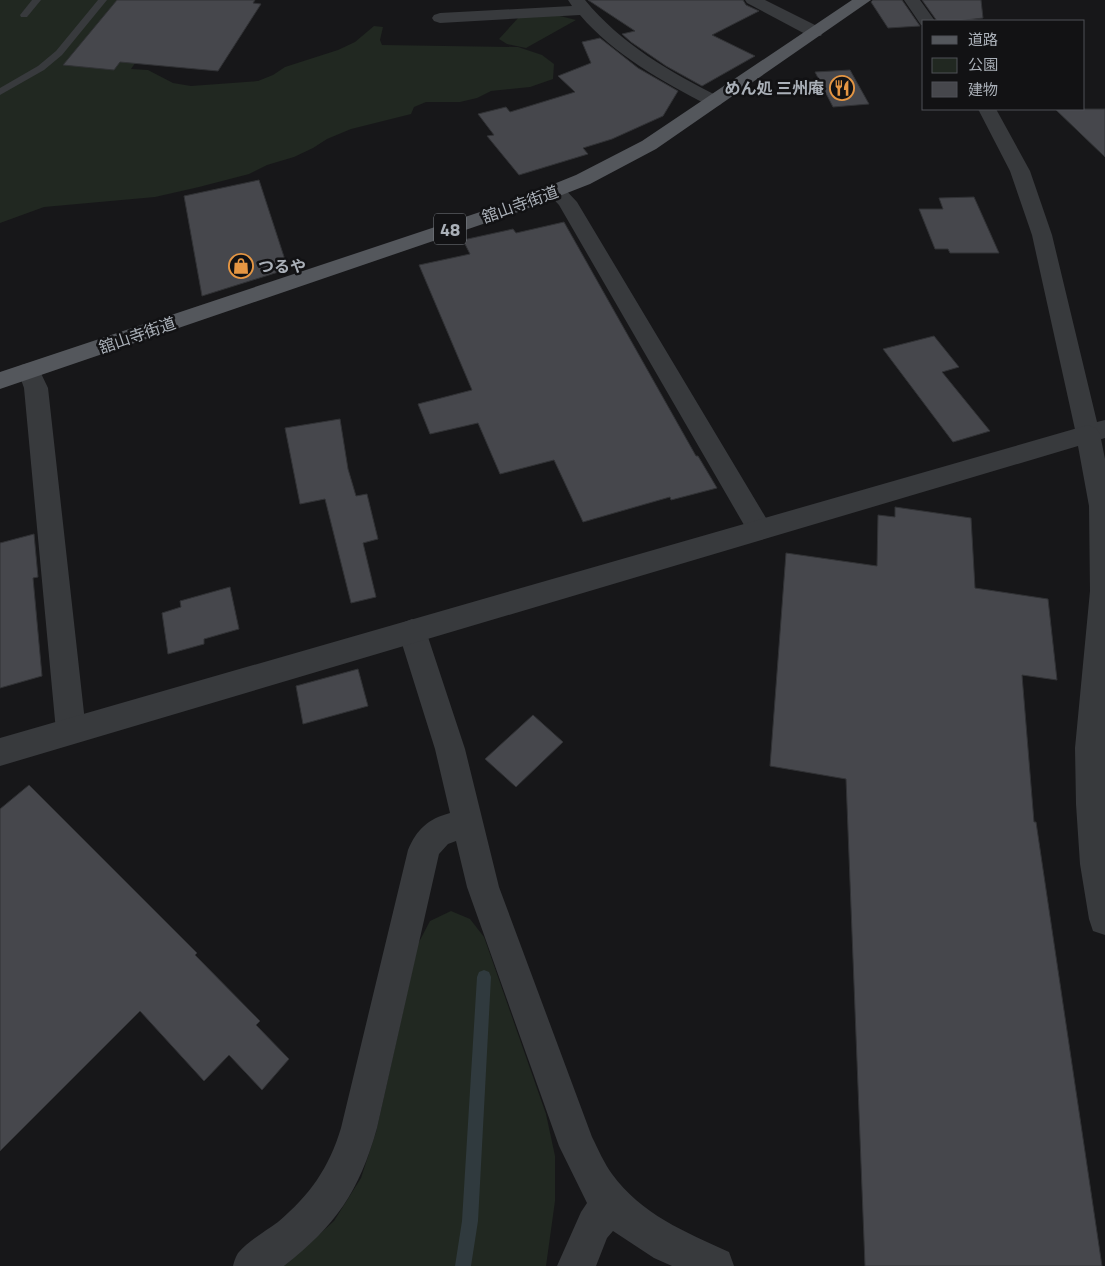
<svg xmlns="http://www.w3.org/2000/svg" width="1105" height="1266" font-family="'Titillium Web','Noto Sans JP',sans-serif">
	<style>
		.green { fill: #212821 }
		.lines { fill: none; stroke-linecap: round; stroke-linejoin: round }
		.stream { fill: #303a3e; fill-rule: evenodd }
		.building { fill: #46474c; stroke: #313235 }
		.service { fill: #383a3d; fill-rule: evenodd }
		.minor { fill: #383a3d; fill-rule: evenodd }
		.tertiary { fill: #383a3d; fill-rule: evenodd }
		.primary { fill: #54575c; fill-rule: evenodd }
		.labels { text-anchor: middle; dominant-baseline: central; stroke-width: 5; stroke-linejoin: round; paint-order: stroke }
		.far-poi-label { font-size: 16px; font-weight: bold; fill: #aab0b8; stroke: #121214; text-anchor: end }
		.far-street-label { font-size: 16px; fill: #aab0b8; stroke: #121214 }
		.shield { fill: #121214; stroke: #7c8187; stroke-width: 1 }
		.shield-label { font-size: 18px; font-weight: bold; fill: #aab0b8 }
	</style>
	<rect width="100%" height="100%" fill="#171719"/>
	<g class="green">
		<path d="M 0,0 L 179,0 L 131,69 L 148,70 L 173,83 L 191,86 L 258,81 L 273,75 L 285,67 L 338,50 L 355,42 L 374,26 L 383,27 L 380,40 L 382,45 L 518,47 L 542,55 L 554,64 L 553,79 L 530,87 L 491,91 L 477,98 L 460,102 L 426,102 L 414,107 L 411,114 L 351,129 L 327,139 L 313,148 L 294,157 L 267,165 L 249,174 L 199,187 L 155,197 L 44,207 L 0,223 Z"/>
		<path d="M 556,15 L 576,20 L 526,48 L 507,44 L 499,39 L 519,17 Z"/>
		<path d="M 451,911 L 470,919 L 484,937 L 546,1114 L 555,1156 L 555,1201 L 546,1266 L 284,1266 L 334,1221 L 361,1178 L 376,1132 L 418,944 L 430,921 Z"/>
	</g>
	<g class="lines">
		<path class="stream" d="M 484,970 L 489,972 L 491,977 L 478,1221 L 471,1266 L 455,1266 L 462,1221 L 477,977 L 479,972 Z"/>
	</g>
	<g class="building">
		<path d="M 117,0 L 255,0 L 253,3 L 261,4 L 218,71 L 120,62 L 114,70 L 63,65 Z"/>
		<path d="M 588,0 L 743,0 L 746,5 L 759,11 L 712,35 L 755,56 L 702,86 L 666,66 L 631,42 L 622,34 L 635,31 Z"/>
		<path d="M 873,0 L 902,0 L 920,26 L 888,28 L 871,2 Z"/>
		<path d="M 922,0 L 981,0 L 983,18 L 957,21 L 937,21 Z"/>
		<path d="M 600,38 L 638,68 L 678,91 L 663,116 L 612,139 L 583,148 L 588,154 L 519,175 L 487,136 L 494,135 L 478,114 L 506,107 L 510,112 L 575,92 L 558,76 L 591,63 L 582,42 Z"/>
		<path d="M 850,70 L 869,104 L 833,107 L 815,72 Z"/>
		<path d="M 1055,109 L 1105,109 L 1105,157 Z"/>
		<path d="M 259,180 L 288,269 L 202,296 L 184,196 Z"/>
		<path d="M 974,197 L 999,253 L 950,253 L 948,249 L 935,249 L 919,209 L 943,209 L 939,198 Z"/>
		<path d="M 564,222 L 696,456 L 698,456 L 717,488 L 671,500 L 670,497 L 583,522 L 554,460 L 500,474 L 478,423 L 430,434 L 418,404 L 472,390 L 419,265 L 470,254 L 463,240 L 513,229 L 516,233 Z"/>
		<path d="M 934,336 L 959,367 L 942,372 L 990,431 L 953,442 L 883,349 Z"/>
		<path d="M 340,419 L 348,469 L 356,496 L 367,494 L 378,539 L 363,543 L 376,597 L 351,603 L 325,499 L 300,504 L 285,428 Z"/>
		<path d="M 895,507 L 971,518 L 975,588 L 1048,599 L 1057,680 L 1022,675 L 1034,822 L 1036,822 L 1102,1266 L 865,1266 L 846,779 L 770,766 L 786,553 L 877,566 L 878,515 L 895,517 Z"/>
		<path d="M 34,534 L 38,577 L 33,578 L 42,676 L 0,688 L 0,543 Z"/>
		<path d="M 230,587 L 239,629 L 204,639 L 204,644 L 168,654 L 162,613 L 181,607 L 180,601 Z"/>
		<path d="M 358,669 L 368,706 L 303,724 L 296,686 Z"/>
		<path d="M 533,715 L 563,742 L 516,787 L 485,759 Z"/>
		<path d="M 29,785 L 197,953 L 195,955 L 260,1021 L 256,1025 L 289,1059 L 262,1090 L 229,1055 L 204,1081 L 140,1011 L 0,1151 L 0,809 Z"/>
	</g>
	<g class="lines">
		<g class="service">
			<path d="M 32,0 L 41,0 L 27,17 L 21,17 L 20,15 Z"/>
			<path d="M 98,0 L 107,0 L 62,55 L 44,70 L 0,95 L 0,88 L 38,66 L 56,51 Z"/>
		</g>
		<g class="minor">
			<path d="M 568,0 L 585,0 C 620,43 671,73 720,97 L 723,101 L 720,105 L 714,106 L 708,105 C 663,82 613,54 580,15 L 440,23 L 434,21 L 432,18 L 434,15 L 440,13 L 572,6 Z"/>
			<path d="M 745,0 L 765,0 L 821,28 L 823,32 L 821,36 L 809,36 L 747,3 Z"/>
			<path d="M 904,0 L 920,0 L 935,21 L 924,21 L 924,25 L 921,25 Z"/>
			<path d="M 978,109 L 996,109 L 1030,171 L 1052,235 L 1097,422 L 1105,420 L 1105,438 L 1088,443 L 1080,440 L 1076,434 L 1032,235 L 1010,171 Z"/>
			<path d="M 556,185 L 563,187 L 577,202 L 769,523 L 773,530 L 769,537 L 760,540 L 751,537 L 559,205 L 546,191 L 549,187 Z"/>
			<path d="M 29,363 L 37,365 L 48,388 L 86,731 L 81,740 L 71,744 L 61,740 L 56,731 L 24,388 L 18,371 L 21,365 Z"/>
			<path d="M 412,619 L 422,623 L 426,631 L 465,749 L 499,887 L 592,1137 C 598,1149 604,1163 612,1174 C 641,1214 685,1232 729,1252 L 734,1266 L 672,1266 L 654,1258 L 613,1231 L 607,1238 L 596,1266 L 557,1266 L 581,1212 L 587,1203 L 559,1146 L 467,887 L 456,841 L 448,844 L 439,854 L 377,1128 C 359,1192 336,1225 284,1266 L 233,1266 C 234,1262 236,1255 239,1252 C 247,1242 267,1230 278,1222 C 310,1195 329,1168 341,1128 L 408,850 C 417,829 428,819 450,813 L 435,749 L 398,631 L 402,623 Z"/>
		</g>
		<path class="tertiary" d="M 1088,425 L 1096,428 L 1100,434 L 1105,459 L 1105,935 L 1093,931 L 1089,919 L 1080,864 L 1076,804 L 1075,748 L 1090,591 L 1089,506 L 1078,446 L 0,766 L 0,738 Z"/>
		<path class="primary" d="M 852,0 L 871,0 L 656,149 L 590,184 L 521,211 L 0,389 L 0,372 L 507,203 L 576,175 L 642,141 Z"/>
	</g>
	<defs>
		<symbol id="restaurant-ring" viewBox="-11 -11 22 22"><circle r="9.5" fill="#121214" stroke="#e59643" stroke-width="1.5"/><path d="M-5-6h1v4h1v-4h1v4h1v-4h1v5L-1.5 .5V6h-2V.5L-5-1ZM5-6V6H3V1.5H1.5Q1.5-4 5-6Z" fill="#e59643"/></symbol>
		<symbol id="shop-ring" viewBox="-11 -11 22 22"><circle r="9.5" fill="#121214" stroke="#e59643" stroke-width="1.5"/><path d="M-5-2.5h2.3a2.7 3.5 0 0 1 5.4 0H5L5.5 6h-11ZM-1.5-2.5h3a1.5 2.3 0 0 0-3 0Z" fill="#e59643"/></symbol>
	</defs>
	<g fill-rule="evenodd">
		<use href="#restaurant-ring" x="828" y="74" width="28" height="28"/>
		<use href="#shop-ring" x="227" y="252" width="28" height="28"/>
	</g>
	<g class="labels">
		<g class="far-poi-label">
			<text x="824" y="88">めん処 三州庵</text>
			<text x="258" y="266" text-anchor="start">つるや</text>
		</g>
		<g class="far-street-label">
			<text transform="translate(520 204) rotate(-20)">舘山寺街道</text>
			<text transform="translate(137 335) rotate(-19)">舘山寺街道</text>
		</g>
		<rect class="shield" x="434" y="213.5" width="32" height="31" rx="4"/>
		<g class="shield-label">
			<text x="450" y="229">48</text>
		</g>
	</g>
	<rect x="922" y="20" width="162" height="90" fill="#121214" stroke="#4f5156"/>
	<rect x="932" y="36" width="25" height="8" fill="#54575c" stroke="#4f5156"/>
	<text x="968" y="45" font-size="15" fill="#aab0b8">道路</text>
	<rect x="932" y="58" width="25" height="15" fill="#212821" stroke="#4f5156"/>
	<text x="968" y="70" font-size="15" fill="#aab0b8">公園</text>
	<rect x="932" y="82" width="25" height="15" fill="#46474c" stroke="#4f5156"/>
	<text x="968" y="95" font-size="15" fill="#aab0b8">建物</text>
</svg>
